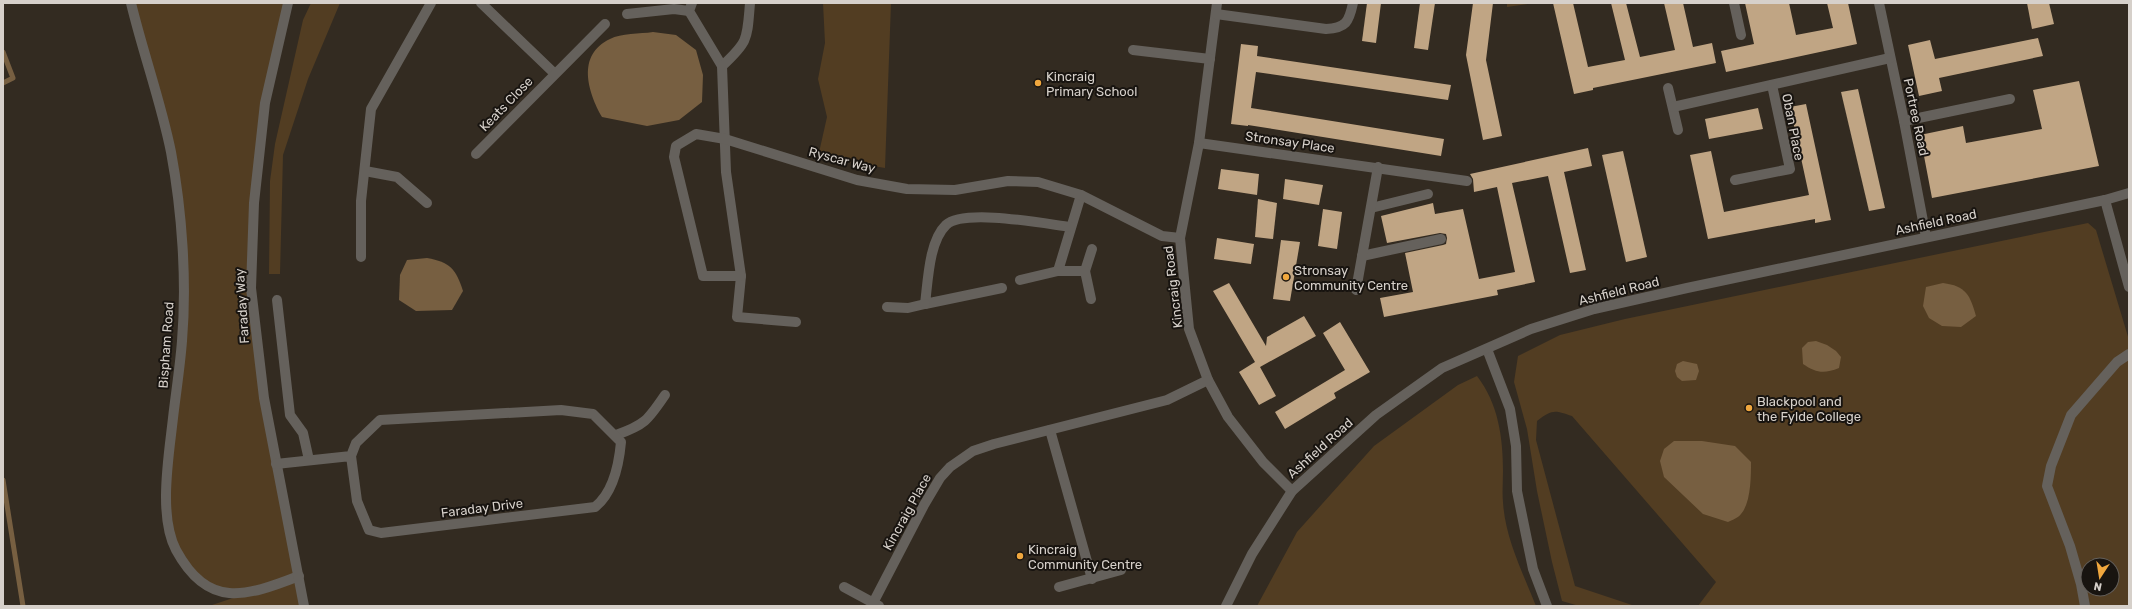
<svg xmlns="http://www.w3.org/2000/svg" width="2132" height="609" font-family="Rubik,sans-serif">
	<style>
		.green { fill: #523d22; fill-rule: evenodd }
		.water { fill: #775f41 }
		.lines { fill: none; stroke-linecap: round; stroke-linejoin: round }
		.stream { stroke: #775f41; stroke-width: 5 }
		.building { fill: #c0a584 }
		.minor { stroke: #65615c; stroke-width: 10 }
		.poi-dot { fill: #f0a73e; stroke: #181410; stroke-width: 1.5 }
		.labels { text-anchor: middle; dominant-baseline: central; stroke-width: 4; stroke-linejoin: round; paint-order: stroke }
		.poi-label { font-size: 13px; fill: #d6d0ca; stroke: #181410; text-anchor: start }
		.street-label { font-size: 13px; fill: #d6d0ca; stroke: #181410 }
	</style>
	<rect width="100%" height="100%" fill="#332b21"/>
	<g class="green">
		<path d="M 132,3 L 288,3 L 265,103 L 251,288 L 263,392 L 304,606 L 209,606 L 254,591 L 236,594 L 197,580 L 175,549 L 167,470 L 183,299 L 171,150 Z"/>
		<path d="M 311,3 L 340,3 L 308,79 L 283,155 L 280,274 L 269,274 L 270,181 L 275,144 L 303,20 Z"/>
		<path d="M 823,3 L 891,3 L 885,168 L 818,157 L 827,117 L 818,79 L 825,43 Z"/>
		<path d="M 1507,3 L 1535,3 L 1507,7 Z"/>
		<path d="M 2088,223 L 2096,230 L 2129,340 L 2129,606 L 1698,606 L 1716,582 L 1572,416 C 1555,410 1552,409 1537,421 L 1536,440 L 1575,586 L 1635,606 L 1579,606 L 1562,601 L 1552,562 L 1537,491 L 1527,429 L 1514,382 L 1518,356 L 1560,335 L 1625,319 ZM 2088,565 L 2112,565 L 2112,589 L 2088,589 Z"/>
		<path d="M 1477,376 C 1498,403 1503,437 1503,471 C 1503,481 1502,492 1503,502 C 1505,538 1523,573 1536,606 L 1257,606 L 1297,532 L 1374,446 L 1458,385 Z"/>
	</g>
	<g class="water">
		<path d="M 653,32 L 676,35 L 696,50 L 703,75 L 702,102 L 679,120 L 647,126 L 602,117 C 588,92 576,55 610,39 C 621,33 640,34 653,32 Z"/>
		<path d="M 427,258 C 450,262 456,269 463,291 L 452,310 L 416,311 L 399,300 L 400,275 L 407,260 Z"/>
		<path d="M 1943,283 C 1966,286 1970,295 1976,316 L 1961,327 L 1942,326 L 1929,318 L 1923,306 L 1926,287 Z"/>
		<path d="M 1816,341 L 1827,345 L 1836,351 L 1841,357 L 1839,368 C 1824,374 1816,373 1803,364 L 1802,348 L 1808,342 Z"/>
		<path d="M 1683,361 L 1697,364 L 1699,371 L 1696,380 L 1682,381 L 1677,377 L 1675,371 L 1677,364 Z"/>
		<path d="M 1674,441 L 1702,441 L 1735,446 L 1751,462 C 1751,476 1751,503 1741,514 C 1738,518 1732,520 1728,522 L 1703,514 L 1664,477 L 1660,461 L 1664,449 Z"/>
	</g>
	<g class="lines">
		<g class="stream">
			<path d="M 3,52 L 13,78 L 3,83"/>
			<path d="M 3,480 L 23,606"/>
		</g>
	</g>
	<g class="building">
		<path d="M 1367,3 L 1381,3 L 1376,43 L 1362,41 Z"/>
		<path d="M 1420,3 L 1435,3 L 1428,50 L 1414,48 Z"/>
		<path d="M 1473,3 L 1493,3 L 1486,60 L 1502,136 L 1483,140 L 1466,55 Z"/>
		<path d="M 1553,3 L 1573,3 L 1588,67 L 1625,60 L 1611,3 L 1626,3 L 1640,57 L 1675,50 L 1664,3 L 1683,3 L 1693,47 L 1712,43 L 1716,63 L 1593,88 L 1593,90 L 1574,94 Z"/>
		<path d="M 1745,3 L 1789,3 L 1796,35 L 1833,28 L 1827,3 L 1848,3 L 1857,44 L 1726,72 L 1721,51 L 1754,44 Z"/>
		<path d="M 2027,3 L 2049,3 L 2054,24 L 2032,29 Z"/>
		<path d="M 2038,38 L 2043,56 L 1939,78 L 1942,91 L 1919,96 L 1908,45 L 1930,40 L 1935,59 Z"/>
		<path d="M 1241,44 L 1258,46 L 1257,56 L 1451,85 L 1448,100 L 1256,72 L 1251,108 L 1444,139 L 1441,156 L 1248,125 L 1248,126 L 1231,124 Z"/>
		<path d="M 2079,81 L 2099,166 L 1932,198 L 1920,135 L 1963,126 L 1966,143 L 2042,129 L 2033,90 Z"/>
		<path d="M 1858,89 L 1885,208 L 1869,211 L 1841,92 Z"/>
		<path d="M 1806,104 L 1831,220 L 1815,223 L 1815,219 L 1708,239 L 1690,155 L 1711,151 L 1724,212 L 1809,195 L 1790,107 Z"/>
		<path d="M 1758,108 L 1763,129 L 1709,139 L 1705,119 Z"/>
		<path d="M 1588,148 L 1592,166 L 1564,172 L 1586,270 L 1570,273 L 1548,176 L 1512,183 L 1535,282 L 1497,290 L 1498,295 L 1384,317 L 1380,298 L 1413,292 L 1405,253 L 1443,245 L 1446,244 L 1447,238 L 1446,234 L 1440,233 L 1387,243 L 1381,216 L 1433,203 L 1435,214 L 1463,209 L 1479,279 L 1515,272 L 1497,187 L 1474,192 L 1473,179 L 1470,174 Z"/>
		<path d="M 1623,151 L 1647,257 L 1626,262 L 1602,155 Z"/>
		<path d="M 1221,169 L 1259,174 L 1257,195 L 1218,189 Z"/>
		<path d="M 1285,179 L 1323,185 L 1319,205 L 1283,199 Z"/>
		<path d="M 1258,199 L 1277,203 L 1273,239 L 1255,237 Z"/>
		<path d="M 1323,209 L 1342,212 L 1337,249 L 1318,246 Z"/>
		<path d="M 1217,238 L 1254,244 L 1251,264 L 1214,259 Z"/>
		<path d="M 1281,240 L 1300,242 L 1290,301 L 1273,299 Z"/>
		<path d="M 1229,283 L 1266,346 L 1267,337 L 1304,316 L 1316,336 L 1260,367 L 1276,396 L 1259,405 L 1239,372 L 1255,362 L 1213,291 Z"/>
		<path d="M 1340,322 L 1370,372 L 1334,393 L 1336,398 L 1285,429 L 1275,412 L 1345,370 L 1323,333 Z"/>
	</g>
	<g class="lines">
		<g class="minor">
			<path d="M 131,3 C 143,53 161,102 171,152 C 182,211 187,281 182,341 C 180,367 176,392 173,418 C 169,455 158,516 176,550 C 208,609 245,597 299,576"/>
			<path d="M 288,3 L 265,103 L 254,203 L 251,288 L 264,398 L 304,606"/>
			<path d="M 481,3 L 554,73"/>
			<path d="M 692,3 L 689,11 L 722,66"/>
			<path d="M 750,3 C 747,39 749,41 722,66 L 726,172 L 741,276 L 737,317 L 796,322"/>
			<path d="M 1217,3 L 1199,143 L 1180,238 L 1189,329 L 1208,380 L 1228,417 L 1263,462 L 1292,491"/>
			<path d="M 1734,3 L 1741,35"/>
			<path d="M 1879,3 L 1904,121 L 1926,237"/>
			<path d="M 627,14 L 674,9 L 689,11"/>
			<path d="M 1216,14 L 1326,29 C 1346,28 1349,22 1353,3"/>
			<path d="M 1133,50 L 1210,59"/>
			<path d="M 1668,88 L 1678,130"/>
			<path d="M 1673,107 L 1890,58"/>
			<path d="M 1904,121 L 2010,99"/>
			<path d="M 1199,143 L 1467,181"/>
			<path d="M 476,154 L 605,24"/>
			<path d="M 365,171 L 397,177 L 427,203"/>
			<path d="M 1735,180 L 1790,169 L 1772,85"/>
			<path d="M 2105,200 L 2129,287"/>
			<path d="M 1371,208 L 1428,194"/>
			<path d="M 1362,256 L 1441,239"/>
			<path d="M 361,257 L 361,201 L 371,109 L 431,3"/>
			<path d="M 1058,271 L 1081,195"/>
			<path d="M 1085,271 L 1092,249"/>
			<path d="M 741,276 L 703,276 L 674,157 L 676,146 L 696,134 L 725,139 L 857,180 L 907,189 L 955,190 L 1008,181 L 1038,182 L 1081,195 L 1162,236 L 1180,238"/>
			<path d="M 1020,280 L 1058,271 L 1085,271 L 1091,299"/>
			<path d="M 1002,288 L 925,304 C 928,281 929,241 946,225 C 964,208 1046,224 1070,227"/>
			<path d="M 1356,290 L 1378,167"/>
			<path d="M 277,300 L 290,415 L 303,433 L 309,460"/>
			<path d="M 887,307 L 908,308 L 925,304"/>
			<path d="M 1487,349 L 1510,409 L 1516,446 L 1517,491 L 1533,569 L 1547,606"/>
			<path d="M 1050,430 L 1092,579"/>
			<path d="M 616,435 C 645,425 648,420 665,395"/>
			<path d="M 276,464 L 351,456 L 357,501 L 369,530 L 381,533 L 595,507 C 614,492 619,464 621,442 L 593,414 L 561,410 L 380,420 L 356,443 L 351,456"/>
			<path d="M 844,587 L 879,606"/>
			<path d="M 1059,587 L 1121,570"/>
			<path d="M 873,603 L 924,505 L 940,478 L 950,467 L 973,451 L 994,444 L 1167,400 L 1208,380"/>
			<path d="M 1226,606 L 1252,554 L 1292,491 L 1376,415 L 1442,368 L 1531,329 L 1594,309 L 1687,288 L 2105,200 L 2129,193"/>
			<path d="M 2085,606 L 2081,584 L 2070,546 L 2047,486 L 2051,466 L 2071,415 L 2117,362 L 2129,354"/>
		</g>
	</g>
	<g class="poi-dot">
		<circle cx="1038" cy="83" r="4"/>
		<circle cx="1286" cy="277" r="4"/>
		<circle cx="1749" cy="408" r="4"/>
		<circle cx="1020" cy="556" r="4"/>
	</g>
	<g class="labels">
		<g class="poi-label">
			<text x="1046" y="76">Kincraig<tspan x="1046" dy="15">Primary School</tspan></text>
			<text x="1294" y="270">Stronsay<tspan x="1294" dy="15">Community Centre</tspan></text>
			<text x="1757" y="401">Blackpool and<tspan x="1757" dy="15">the Fylde College</tspan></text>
			<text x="1028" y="549">Kincraig<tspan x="1028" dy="15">Community Centre</tspan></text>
		</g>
		<g class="street-label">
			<text transform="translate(506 104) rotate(-46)">Keats Close</text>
			<text transform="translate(1916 117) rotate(78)">Portree Road</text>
			<text transform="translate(1793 127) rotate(79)">Oban Place</text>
			<text transform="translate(1290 142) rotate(8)">Stronsay Place</text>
			<text transform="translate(842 160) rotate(15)">Ryscar Way</text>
			<text transform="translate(1936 222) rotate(-12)">Ashfield Road</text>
			<text transform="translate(1173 287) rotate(-97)">Kincraig Road</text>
			<text transform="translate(1619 291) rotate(-14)">Ashfield Road</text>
			<text transform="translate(242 306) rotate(-94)">Faraday Way</text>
			<text transform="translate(166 345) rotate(-86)">Bispham Road</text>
			<text transform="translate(1320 448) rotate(-42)">Ashfield Road</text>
			<text transform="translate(482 508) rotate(-7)">Faraday Drive</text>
			<text transform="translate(907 512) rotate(-61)">Kincraig Place</text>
		</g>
	</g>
	<rect width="2132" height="609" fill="none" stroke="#d6d0ca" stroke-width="8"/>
	<g transform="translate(2100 577) rotate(192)"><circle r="19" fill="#181410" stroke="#645f5a"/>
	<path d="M0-3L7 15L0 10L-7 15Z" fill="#f0a73e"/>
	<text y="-6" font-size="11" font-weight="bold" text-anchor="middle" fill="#d6d0ca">N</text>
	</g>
</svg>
